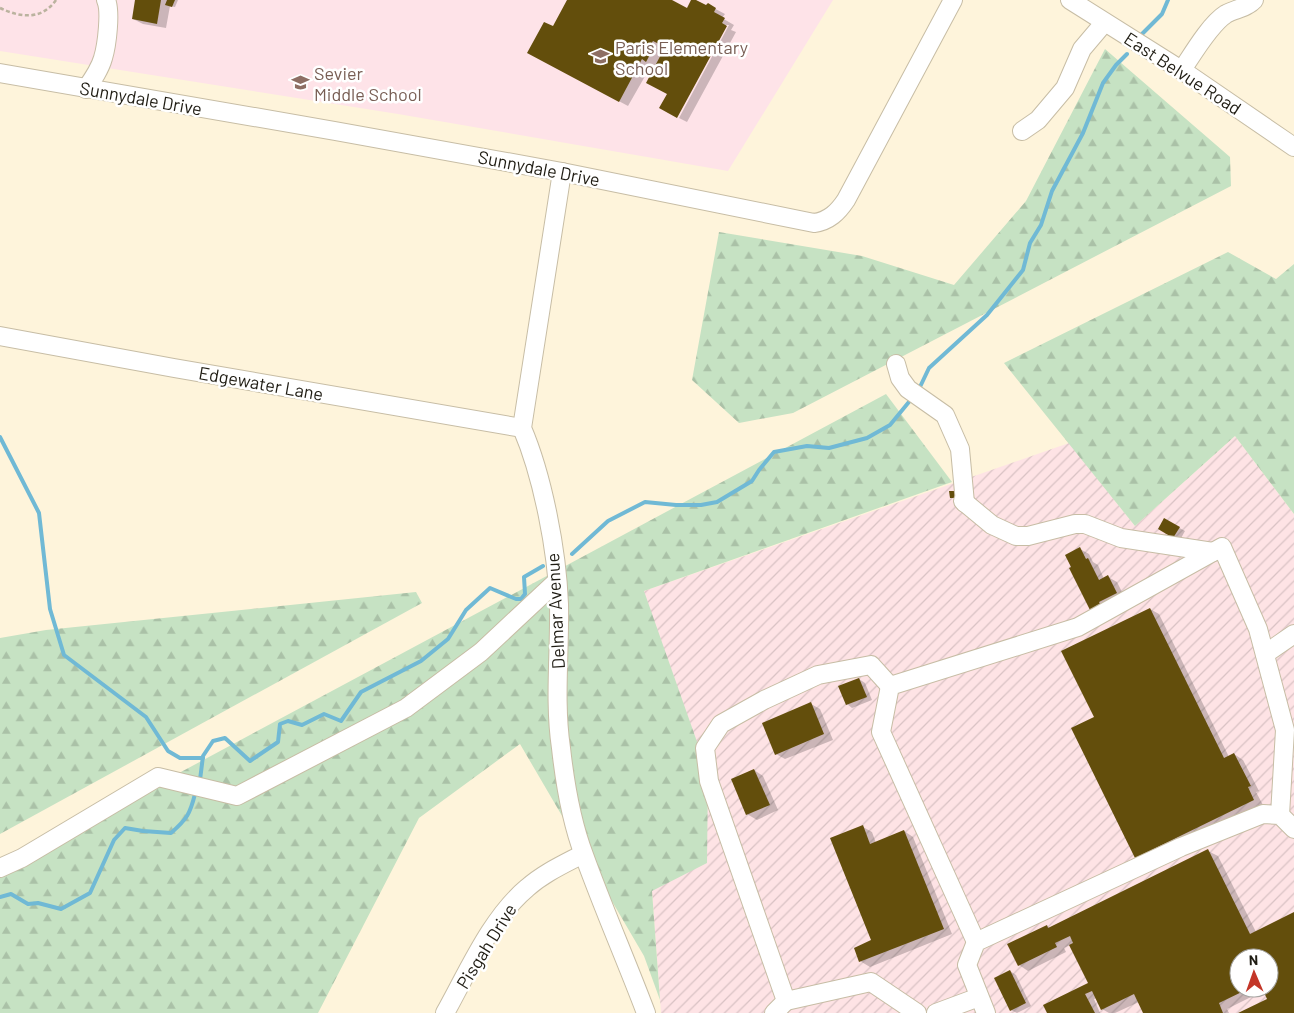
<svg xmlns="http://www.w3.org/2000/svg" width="1294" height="1013" font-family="Barlow,sans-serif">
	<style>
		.industrial { fill: url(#industrial-furrows); fill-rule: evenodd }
		.education { fill: #fee3e8 }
		.forest { fill: url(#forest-firs) }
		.shadow { fill: #0003; fill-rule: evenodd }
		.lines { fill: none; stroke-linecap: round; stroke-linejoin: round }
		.stream { stroke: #70b9d5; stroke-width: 4 }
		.building { fill: #634e0c }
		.minor-casing { stroke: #c7bda5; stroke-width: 20 }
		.path { stroke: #bbb39f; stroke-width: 2.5; stroke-dasharray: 4 2.5; stroke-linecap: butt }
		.minor { stroke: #fff; stroke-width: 18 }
		.labels { text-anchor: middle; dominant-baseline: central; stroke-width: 5; stroke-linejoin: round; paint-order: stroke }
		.education-label { font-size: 18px; fill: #785e54; stroke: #fff; text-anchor: start }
		.street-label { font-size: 18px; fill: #1f1c13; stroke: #fff }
	</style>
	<defs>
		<pattern id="industrial-furrows" width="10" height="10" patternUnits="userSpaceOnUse" patternTransform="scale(1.25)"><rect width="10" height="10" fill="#fee3e5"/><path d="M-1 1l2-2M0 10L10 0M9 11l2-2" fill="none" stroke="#d9c2c4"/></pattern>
		<pattern id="forest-firs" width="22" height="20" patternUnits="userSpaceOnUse" patternTransform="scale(1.25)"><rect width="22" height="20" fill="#c6e2c3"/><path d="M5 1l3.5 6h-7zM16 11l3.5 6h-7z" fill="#aac1a7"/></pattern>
	</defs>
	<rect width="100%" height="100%" fill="#fef4db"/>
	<path class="industrial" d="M 1235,436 L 1294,514 L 1294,1013 L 661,1013 L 652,891 L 644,591 L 1069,443 L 1135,526 ZM 1239,958 L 1269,958 L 1269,988 L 1239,988 Z"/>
	<path class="education" d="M 0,0 L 833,0 L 728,171 L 398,114 L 0,51 Z"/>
	<g class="forest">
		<path d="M 1105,49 L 1230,157 L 1231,186 L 793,413 L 739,423 L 692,380 L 719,232 L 862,256 L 954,285 L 1026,201 Z"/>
		<path d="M 1228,252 L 1276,279 L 1294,264 L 1294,514 L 1235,436 L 1135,526 L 1004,363 Z"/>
		<path d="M 886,394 L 952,482 L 644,591 L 708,773 L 707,863 L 652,891 L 660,1000 L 644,956 L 520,744 L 419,818 L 318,1013 L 0,1013 L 0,869 Z"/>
		<path d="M 416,592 L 422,603 L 0,834 L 0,638 L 46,630 Z"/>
	</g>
	<g class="shadow">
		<path d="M 137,0 L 178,0 L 175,7 L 170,6 L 166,28 L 143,24 L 133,19 Z"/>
		<path d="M 568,0 L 671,0 L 688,10 L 694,0 L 707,7 L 708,5 L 725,14 L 722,18 L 734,25 L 731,30 L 736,32 L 687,122 L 679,118 L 729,25 L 726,25 L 677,116 L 656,66 L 652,64 L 628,106 L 538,58 ZM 662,45 L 667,47 L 662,56 L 658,54 Z"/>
		<path d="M 1165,520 L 1185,531 L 1180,540 L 1160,529 Z"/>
		<path d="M 1080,549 L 1089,554 L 1093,562 L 1098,565 L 1104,579 L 1108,577 L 1117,582 L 1125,598 L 1100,614 L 1090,609 L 1072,567 Z"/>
		<path d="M 1150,609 L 1159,614 L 1229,757 L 1234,754 L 1243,760 L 1259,791 L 1256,792 L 1263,805 L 1145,863 L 1136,857 L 1096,718 Z"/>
		<path d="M 859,679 L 865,683 L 872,700 L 852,708 L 847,704 Z"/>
		<path d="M 811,704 L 820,709 L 833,740 L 785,759 L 776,754 Z"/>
		<path d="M 754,770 L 763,776 L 778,810 L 757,820 L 747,814 Z"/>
		<path d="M 863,827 L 872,832 L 876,843 L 904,831 L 913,837 L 952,934 L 870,967 L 860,961 L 855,948 L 873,941 Z"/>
		<path d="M 1208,851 L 1218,856 L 1256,932 L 1294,914 L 1294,1013 L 1241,1013 L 1269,999 L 1265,990 L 1227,1009 L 1229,1013 L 1144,1013 L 1139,1002 L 1115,1013 L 1109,1013 L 1102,1009 L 1097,998 L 1094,999 L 1100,1013 L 1049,1013 L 1089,983 L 1070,945 L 1064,948 L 1066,952 L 1028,971 L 1019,965 L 1047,926 L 1050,928 ZM 1239,958 L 1269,958 L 1269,988 L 1239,988 Z"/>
		<path d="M 1010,971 L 1016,975 L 1031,1006 L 1017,1013 L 1011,1010 Z"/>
	</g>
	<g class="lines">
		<g class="stream">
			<path d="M 1140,36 L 1162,14 L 1168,0"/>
			<path d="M 919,389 L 929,368 L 987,315 L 1023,270 L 1030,243 L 1041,225 L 1052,191 L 1083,133 L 1103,83 L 1116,65 L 1127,54"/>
			<path d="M 0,437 L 39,513 L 50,609 L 64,655 L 146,717 L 168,751 L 180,758 L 203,758"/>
			<path d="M 572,554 L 608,521 L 645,502 L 676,505 L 701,505 L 717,502 L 752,481 L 759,470 L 774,452 L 807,446 L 829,448 L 867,438 L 890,425 L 913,397"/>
			<path d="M 200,780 L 203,756 L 213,741 L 225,738 L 250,761 L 278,742 L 280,724 L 288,721 L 302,725 L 324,714 L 341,721 L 361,692 L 421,661 L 448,639 L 466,610 L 490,588 L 516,599 L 521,599 L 525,594 L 524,577 L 543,566"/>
			<path d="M 0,897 L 11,894 L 28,904 L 38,903 L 61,909 L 90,893 L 114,840 L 125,828 L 143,831 L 171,833 C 187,819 190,814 195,794"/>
		</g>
	</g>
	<g class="building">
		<path d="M 135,0 L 161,0 L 157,24 L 132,19 Z"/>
		<path d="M 167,0 L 175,0 L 172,7 L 165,5 Z"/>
		<path d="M 567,0 L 672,0 L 687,8 L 691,0 L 696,0 L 706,5 L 708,3 L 716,8 L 714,12 L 725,18 L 722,23 L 727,26 L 677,118 L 659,108 L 667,94 L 646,83 L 665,47 L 653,41 L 649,47 L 653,49 L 646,62 L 642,59 L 619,102 L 527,53 L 544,22 L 553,26 Z"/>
		<path d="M 949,491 L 959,491 L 959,498 L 950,498 Z"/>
		<path d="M 1164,518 L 1180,527 L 1173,538 L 1158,529 Z"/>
		<path d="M 1080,547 L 1086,559 L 1088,558 L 1099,580 L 1108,575 L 1117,593 L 1099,602 L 1100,604 L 1090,610 L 1069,568 L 1071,567 L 1065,555 Z"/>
		<path d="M 1150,608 L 1224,758 L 1234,753 L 1251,786 L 1248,787 L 1254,800 L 1135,858 L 1071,728 L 1094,717 L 1061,651 Z"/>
		<path d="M 859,678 L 867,697 L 846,705 L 838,686 Z"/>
		<path d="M 811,702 L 824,734 L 775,755 L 762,723 Z"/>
		<path d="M 754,769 L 770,805 L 746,815 L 731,779 Z"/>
		<path d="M 863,825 L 870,844 L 904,830 L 944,929 L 859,962 L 854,948 L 871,940 L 830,838 Z"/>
		<path d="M 1208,849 L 1250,934 L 1294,912 L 1294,1013 L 1238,1013 L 1267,999 L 1262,988 L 1269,988 L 1269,958 L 1239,958 L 1239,988 L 1250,988 L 1219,1003 L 1223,1013 L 1143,1013 L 1134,994 L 1101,1010 L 1092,991 L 1085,994 L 1095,1013 L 1047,1013 L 1043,1005 L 1088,983 L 1069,945 L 1073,943 L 1070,936 L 1055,943 L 1057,947 L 1018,966 L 1007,944 L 1047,925 L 1048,928 Z"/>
		<path d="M 1010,970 L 1026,1003 L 1010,1011 L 994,978 Z"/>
	</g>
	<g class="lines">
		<defs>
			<g id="minor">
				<path d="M 1070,0 L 1186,73 L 1294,147"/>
				<path d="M 1182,70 C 1192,55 1210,24 1226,14 C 1235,9 1247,8 1254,0"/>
				<path d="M 0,73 L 335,131 L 562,172 L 814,223 C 829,221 838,212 846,200 L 953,0"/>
				<path d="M 86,89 C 93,79 100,69 103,58 C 107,45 111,11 106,0"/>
				<path d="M 1022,131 L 1038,120 L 1065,88 L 1082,49 L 1104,23"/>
				<path d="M 562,172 L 522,428 C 543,477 557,551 559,604 C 560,652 554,701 561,748 C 565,784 571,821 584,855 C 603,908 626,960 646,1013"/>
				<path d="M 0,336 L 174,368 L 522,428"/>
				<path d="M 896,364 L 900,378 L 908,389 L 945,415 L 960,449 L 965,503"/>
				<path d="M 963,501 L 992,525 L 1016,536 L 1028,536 L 1075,524 L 1085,524 L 1121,538 L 1213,552"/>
				<path d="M 1265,654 L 1294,634"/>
				<path d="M 0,868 L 22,858 L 158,777 L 237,796 L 406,708 L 481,652 L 557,581"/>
				<path d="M 976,942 L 881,732 L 890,686 L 1078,627 L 1222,547 L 1258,629 L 1285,730 L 1280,815"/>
				<path d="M 786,1001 L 871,982 L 917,1013"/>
				<path d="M 445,1013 C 468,972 491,918 527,888 C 544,873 564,864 583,854"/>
				<path d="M 774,1013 L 786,1001 L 709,781 L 705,748 L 721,724 L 764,700 L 818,675 L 871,665 L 890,686"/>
				<path d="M 936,1013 L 979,997"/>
				<path d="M 986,1013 L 967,965 L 976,942 L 1181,847 L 1263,814 L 1280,815 L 1294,829"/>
			</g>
		</defs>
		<use href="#minor" class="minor-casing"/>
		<path class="path" d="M 0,8 C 21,18 42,20 56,0"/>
		<use href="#minor" class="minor"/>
	</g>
	<defs>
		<symbol id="school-bare" viewBox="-9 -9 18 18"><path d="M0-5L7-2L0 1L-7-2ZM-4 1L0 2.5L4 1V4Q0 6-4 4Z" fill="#8d6e63" stroke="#fff" stroke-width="2.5" paint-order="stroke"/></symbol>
	</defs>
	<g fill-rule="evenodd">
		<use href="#school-bare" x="588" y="44" width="25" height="25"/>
		<use href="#school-bare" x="288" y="70" width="25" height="25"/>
	</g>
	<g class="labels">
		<g class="education-label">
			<text x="615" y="47">Paris Elementary<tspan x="615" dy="21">School</tspan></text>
			<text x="314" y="73">Sevier<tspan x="314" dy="21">Middle School</tspan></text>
		</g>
		<g class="street-label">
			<text transform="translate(1183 73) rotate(33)">East Belvue Road</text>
			<text transform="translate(141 98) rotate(10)">Sunnydale Drive</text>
			<text transform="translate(539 168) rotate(11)">Sunnydale Drive</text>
			<text transform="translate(261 383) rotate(10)">Edgewater Lane</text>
			<text transform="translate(555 611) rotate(-93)">Delmar Avenue</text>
			<text transform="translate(486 946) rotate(-58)">Pisgah Drive</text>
		</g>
	</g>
	<g transform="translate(1254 973) rotate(358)"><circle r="24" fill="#ffffff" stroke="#a5a4a1"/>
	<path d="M0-4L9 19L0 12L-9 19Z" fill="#c33628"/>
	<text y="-8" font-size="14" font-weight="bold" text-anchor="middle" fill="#1f1c13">N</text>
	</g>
</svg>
